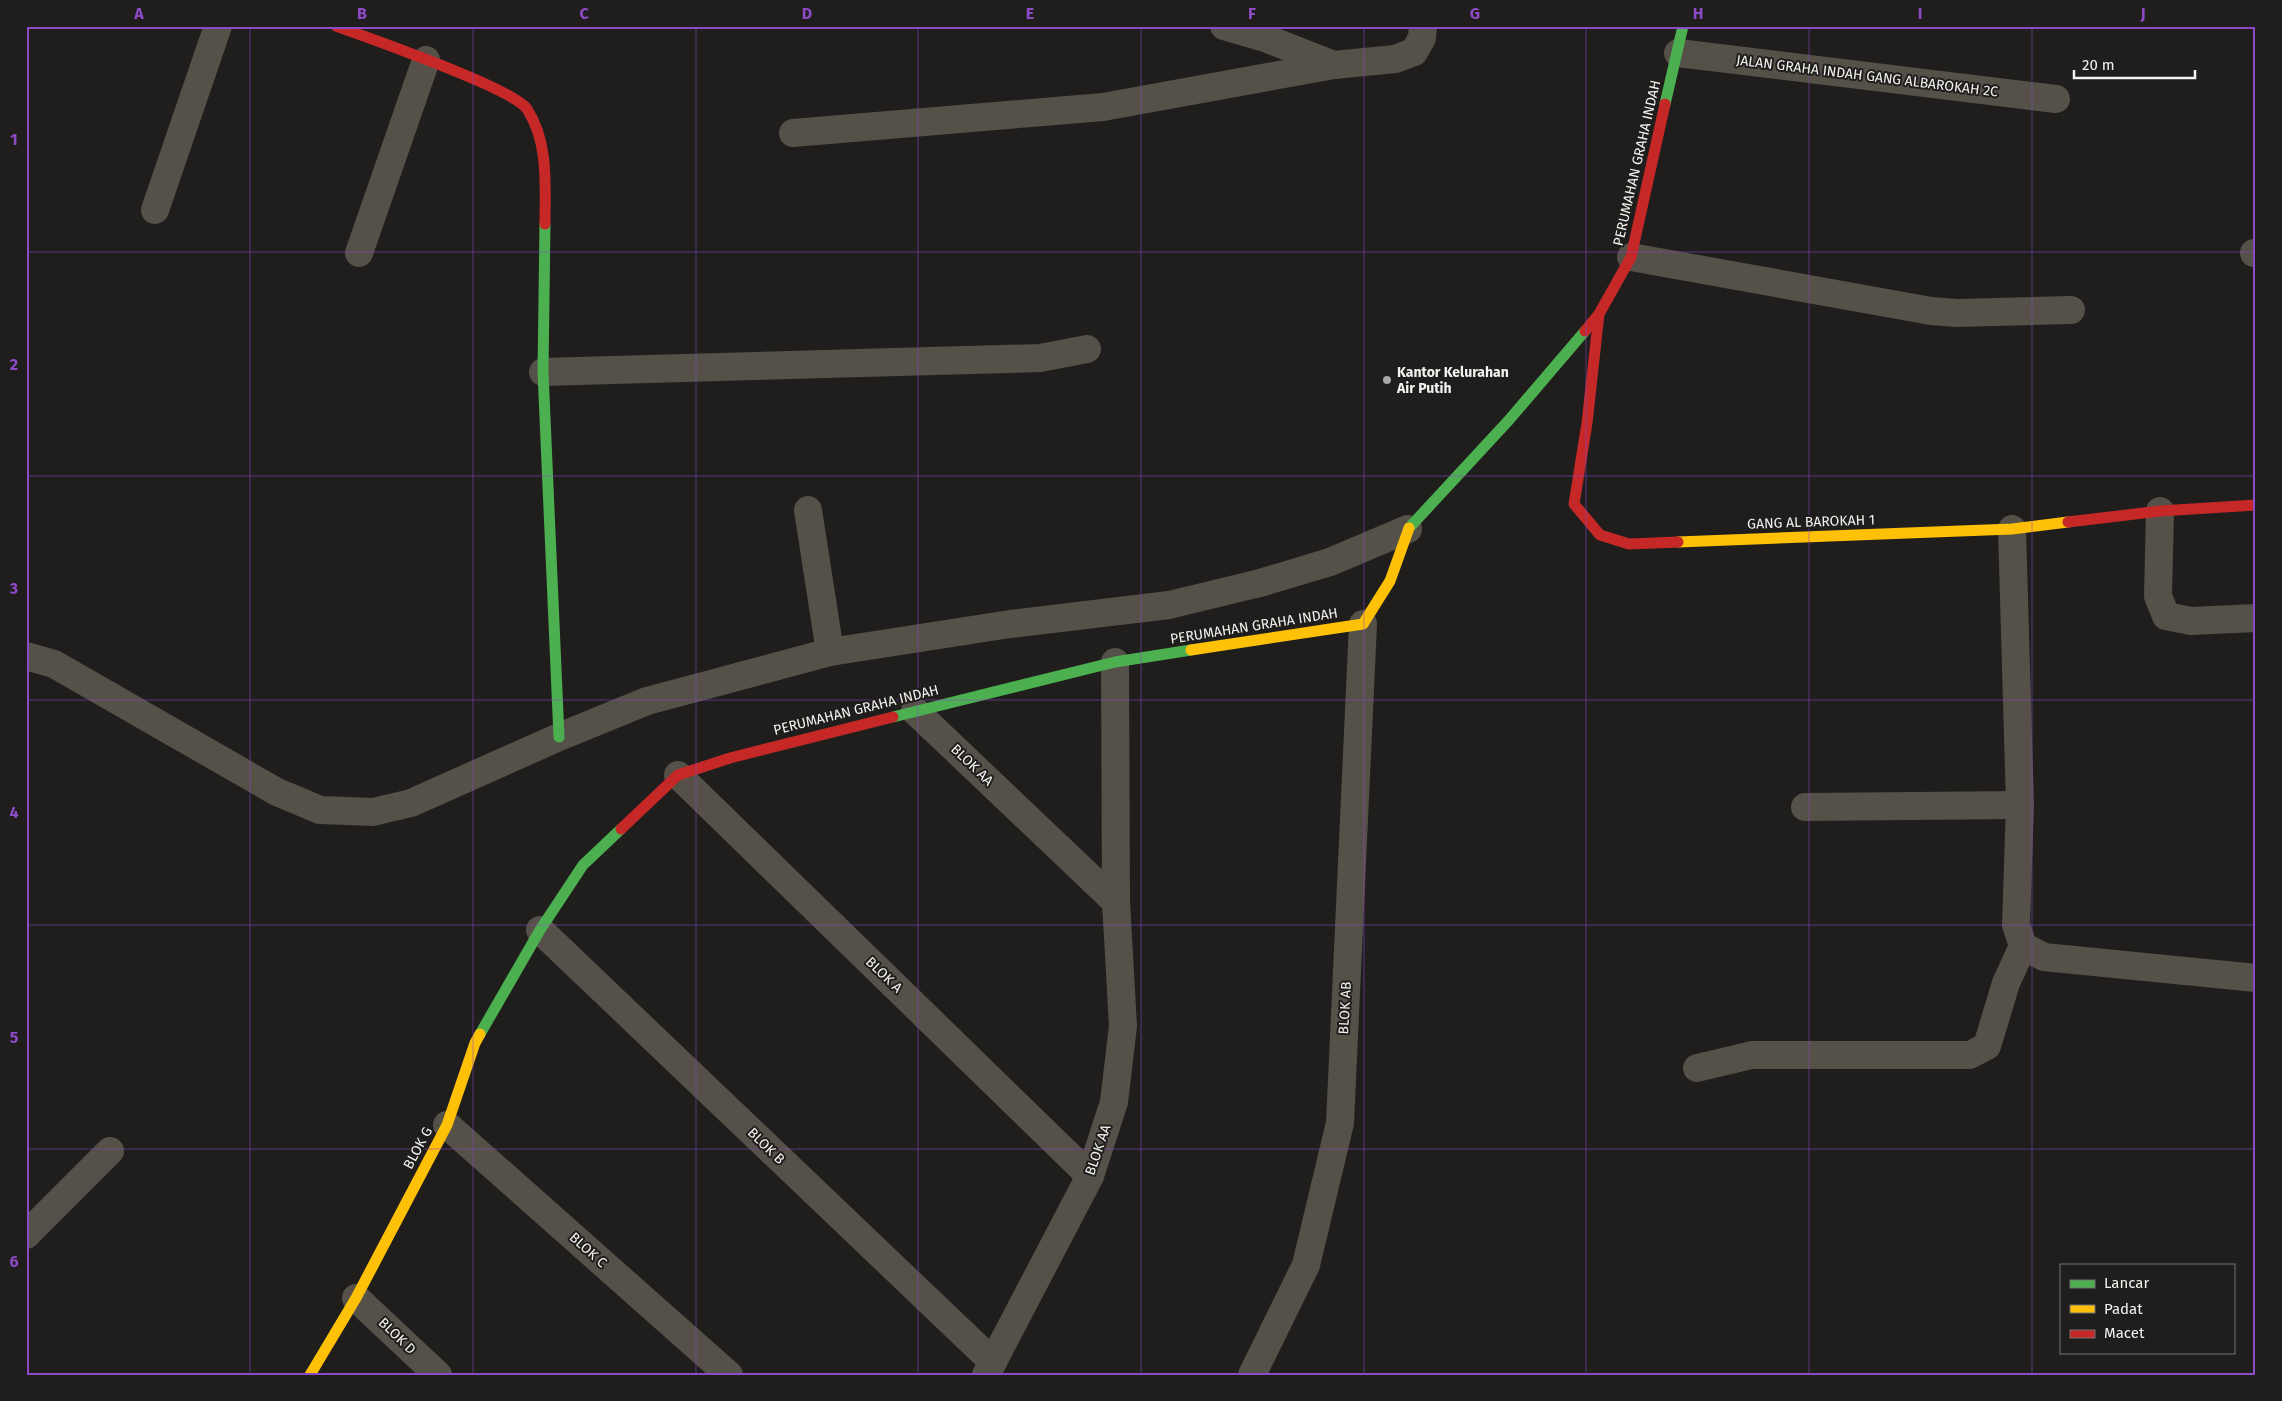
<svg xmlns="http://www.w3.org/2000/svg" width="2282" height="1401" font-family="'Fira Sans',sans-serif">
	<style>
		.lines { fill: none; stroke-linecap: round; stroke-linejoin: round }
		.street { stroke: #555048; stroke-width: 28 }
		.fast { stroke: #4caf50; stroke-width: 11 }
		.slow { stroke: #ffc107; stroke-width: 11 }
		.jam { stroke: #c62828; stroke-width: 11 }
		.grid { fill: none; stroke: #8d4ac6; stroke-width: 1; stroke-opacity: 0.55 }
		.poi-dot { fill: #a9a8a6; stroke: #201e1c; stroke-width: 2 }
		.labels { text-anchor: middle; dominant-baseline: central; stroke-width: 4; stroke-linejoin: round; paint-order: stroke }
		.street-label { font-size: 14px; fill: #f3f2f0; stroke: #201e1c }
		.poi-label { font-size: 14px; font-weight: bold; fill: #f3f2f0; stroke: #201e1c; text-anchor: start }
		.neatline { fill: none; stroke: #8d4ac6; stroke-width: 2 }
		.grid-label { font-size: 16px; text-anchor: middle; font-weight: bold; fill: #8d4ac6 }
	</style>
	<rect width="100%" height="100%" fill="#1f1e1d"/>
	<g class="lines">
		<g class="street">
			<path d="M 1224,26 L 1265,38 L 1334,65"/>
			<path d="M 1678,53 L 2056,99"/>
			<path d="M 793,133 L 1103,107 L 1334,65 L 1395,59 L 1414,52 L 1422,38 L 1423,26"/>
			<path d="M 155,210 L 218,26"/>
			<path d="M 359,253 L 426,60"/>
			<path d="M 2254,253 L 2256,253"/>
			<path d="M 1631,257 L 1931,311 L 1957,313 L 2071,310"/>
			<path d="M 543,372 L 1040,358 L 1087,349"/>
			<path d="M 808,510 L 830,652"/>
			<path d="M 2160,511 L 2158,596 L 2166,616 L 2191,621 L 2256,618"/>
			<path d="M 2012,529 L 2020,805 L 2016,925 L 2023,946 L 2044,957 L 2256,978"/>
			<path d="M 26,656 L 54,664 L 277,792 L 320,810 L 373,812 L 411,803 L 559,737 L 647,701 L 707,685 L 830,652 L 1010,624 L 1169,605 L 1260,583 L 1330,562 L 1408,529"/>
			<path d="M 915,711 L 1116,902"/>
			<path d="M 678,775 L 1090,1176"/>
			<path d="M 1805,807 L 2020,805"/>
			<path d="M 540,930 L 993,1362"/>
			<path d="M 1697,1068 L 1752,1055 L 1970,1055 L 1987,1046 L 2006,983 L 2023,946"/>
			<path d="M 447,1125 L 729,1375"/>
			<path d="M 26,1235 L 110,1151"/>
			<path d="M 356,1298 L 438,1375"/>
			<path d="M 986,1375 L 1090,1176 L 1114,1102 L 1123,1026 L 1116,902 L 1115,662"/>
			<path d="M 1252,1375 L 1306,1265 L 1340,1123 L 1363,624"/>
		</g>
		<g class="fast">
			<path d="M 1665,104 L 1683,26"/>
			<path d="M 545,224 L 543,372 L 559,737"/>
			<path d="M 1409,528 L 1509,420 L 1585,331"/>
			<path d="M 893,717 L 1115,662 L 1191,650"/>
			<path d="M 480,1034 L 540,930 L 583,865 L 621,829"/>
		</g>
		<g class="slow">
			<path d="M 1678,542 L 2012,529 L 2068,522"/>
			<path d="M 1191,650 L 1363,624 L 1390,581 L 1409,528"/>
			<path d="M 310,1375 L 356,1298 L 447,1125 L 475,1043 L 480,1034"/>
		</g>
		<g class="jam">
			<path d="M 336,26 C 368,38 513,88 527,109 C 549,143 545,185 545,224"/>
			<path d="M 1599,314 L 1587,423 L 1574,504 L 1600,535 L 1629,544 L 1678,542"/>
			<path d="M 1585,331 L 1599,314 L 1631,257 L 1665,104"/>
			<path d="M 2068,522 L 2160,511 L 2256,505"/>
			<path d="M 621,829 L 678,775 L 730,758 L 893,717"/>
		</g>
	</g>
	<path class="grid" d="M 250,26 L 250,1375M 473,26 L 473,1375M 696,26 L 696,1375M 918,26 L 918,1375M 1141,26 L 1141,1375M 1364,26 L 1364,1375M 1586,26 L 1586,1375M 1809,26 L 1809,1375M 2032,26 L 2032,1375M 26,252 L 2256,252M 26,476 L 2256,476M 26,700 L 2256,700M 26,925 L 2256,925M 26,1149 L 2256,1149"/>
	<circle class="poi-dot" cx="1387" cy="380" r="5"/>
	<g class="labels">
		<g class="street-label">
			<text transform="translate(1867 76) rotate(7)">JALAN GRAHA INDAH GANG ALBAROKAH 2C</text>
			<text transform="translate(1637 163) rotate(-77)">PERUMAHAN GRAHA INDAH</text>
			<text transform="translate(1811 522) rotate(-2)">GANG AL BAROKAH 1</text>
			<text transform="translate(1254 626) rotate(-9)">PERUMAHAN GRAHA INDAH</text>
			<text transform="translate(856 710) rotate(-14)">PERUMAHAN GRAHA INDAH</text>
			<text transform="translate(972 765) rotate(44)">BLOK AA</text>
			<text transform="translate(884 975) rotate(44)">BLOK A</text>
			<text transform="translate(1345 1008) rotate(-87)">BLOK AB</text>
			<text transform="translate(766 1146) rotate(44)">BLOK B</text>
			<text transform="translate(418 1148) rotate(-62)">BLOK G</text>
			<text transform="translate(1098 1150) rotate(-71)">BLOK AA</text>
			<text transform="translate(588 1250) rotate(42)">BLOK C</text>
			<text transform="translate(397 1336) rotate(44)">BLOK D</text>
		</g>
		<g class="poi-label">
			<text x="1397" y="372">Kantor Kelurahan<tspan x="1397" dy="16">Air Putih</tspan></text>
		</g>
	</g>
	<rect width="2282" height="1401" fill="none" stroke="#201e1c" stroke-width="55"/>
	<rect x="2060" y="1264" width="175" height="90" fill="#201e1c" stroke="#747371"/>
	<rect x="2070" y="1280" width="25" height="8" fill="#4caf50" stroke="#747371"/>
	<text x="2104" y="1288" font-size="15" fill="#f3f2f0">Lancar</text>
	<rect x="2070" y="1305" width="25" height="8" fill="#ffc107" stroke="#747371"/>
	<text x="2104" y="1314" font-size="15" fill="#f3f2f0">Padat</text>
	<rect x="2070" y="1330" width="25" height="8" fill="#c62828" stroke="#747371"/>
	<text x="2104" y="1338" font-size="15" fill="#f3f2f0">Macet</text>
	<path d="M2074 70v8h121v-8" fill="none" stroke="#f3f2f0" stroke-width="2.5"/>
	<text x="2082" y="70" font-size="15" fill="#f3f2f0" stroke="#201e1c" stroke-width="4" paint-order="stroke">20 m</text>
	<rect x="28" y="28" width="2226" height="1346" class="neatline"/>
	<g class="grid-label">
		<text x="139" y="19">A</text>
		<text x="362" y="19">B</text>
		<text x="584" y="19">C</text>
		<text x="807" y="19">D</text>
		<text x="1030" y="19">E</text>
		<text x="1252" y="19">F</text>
		<text x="1475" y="19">G</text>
		<text x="1698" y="19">H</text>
		<text x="1920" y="19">I</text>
		<text x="2143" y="19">J</text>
		<text x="14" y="145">1</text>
		<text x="14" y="370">2</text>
		<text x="14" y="594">3</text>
		<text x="14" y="818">4</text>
		<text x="14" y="1043">5</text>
		<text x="14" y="1267">6</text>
	</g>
</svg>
